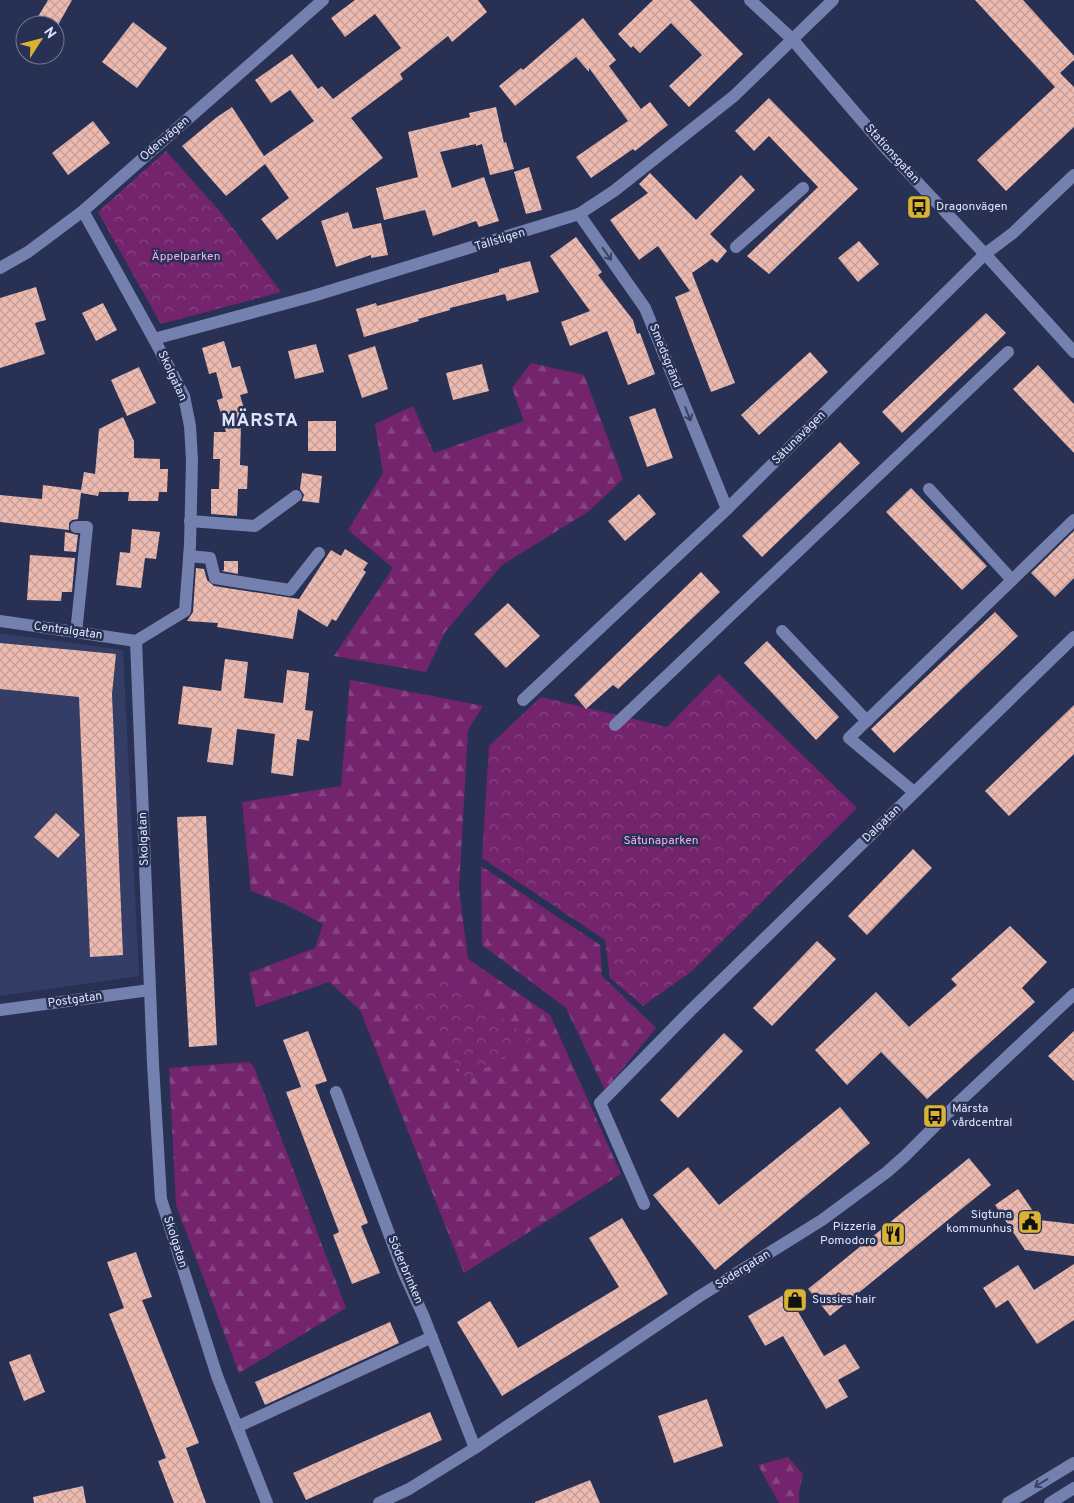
<svg xmlns="http://www.w3.org/2000/svg" width="1074" height="1503" font-family="Overpass,sans-serif">
	<style>
		.built { fill: #333d65 }
		.forest { fill: url(#forest-firs) }
		.park { fill: url(#park-crowns) }
		.building { fill: url(#building-cross-hatch) }
		.lines { fill: none; stroke-linecap: round; stroke-linejoin: round }
		.minor { stroke: #7481ae; stroke-width: 12 }
		.oneway { stroke: #374166 }
		.labels { text-anchor: middle; dominant-baseline: central; stroke-width: 5; stroke-linejoin: round; paint-order: stroke }
		.street-label { font-size: 12px; fill: #dee5fb; stroke: #283154 }
		.poi-label { font-size: 12px; fill: #dee5fb; stroke: #283154; text-anchor: start }
		.park-label { font-size: 12px; fill: #f4aeea; stroke: #283154 }
		.district-label { font-size: 18px; font-weight: bold; letter-spacing: 1px; fill: #dee5fb; stroke: #283154 }
	</style>
	<defs>
		<pattern id="forest-firs" width="22" height="20" patternUnits="userSpaceOnUse" patternTransform="scale(1.25)"><rect width="22" height="20" fill="#73246c"/><path d="M5 1l3.5 6h-7zM16 11l3.5 6h-7z" fill="#864482"/></pattern>
		<pattern id="park-crowns" width="20" height="18" patternUnits="userSpaceOnUse" patternTransform="scale(1.25)"><rect width="20" height="18" fill="#73246c"/><path d="M2 6a3 3 0 1 1 6 0M12 15a3 3 0 1 1 6 0" fill="none" stroke="#864482"/></pattern>
		<pattern id="building-cross-hatch" width="8" height="8" patternUnits="userSpaceOnUse" patternTransform="scale(1.25)"><rect width="8" height="8" fill="#eebab0"/><path d="M0 0l8 8M0 8l8-8" fill="none" stroke="#c39d97"/></pattern>
	</defs>
	<rect width="100%" height="100%" fill="#283154"/>
	<path class="built" d="M 0,633 L 123,650 L 139,976 L 0,996 Z"/>
	<g class="forest">
		<path d="M 531,363 L 584,375 L 623,479 L 589,511 L 502,565 L 445,632 L 426,672 L 334,656 L 393,568 L 348,530 L 383,473 L 375,424 L 413,406 L 434,453 L 524,421 L 512,388 Z"/>
		<path d="M 350,680 L 483,706 L 468,730 L 459,889 L 468,959 L 550,1015 L 621,1174 L 464,1273 L 360,1010 L 329,982 L 256,1007 L 249,973 L 315,948 L 323,924 L 285,904 L 251,891 L 242,802 L 341,786 Z"/>
		<path d="M 481,866 L 600,945 L 602,976 L 656,1028 L 605,1090 L 566,1008 L 482,945 Z"/>
		<path d="M 249,1062 L 254,1067 L 346,1308 L 239,1373 L 176,1205 L 169,1068 Z"/>
		<path d="M 788,1457 L 803,1474 L 799,1492 L 799,1503 L 779,1503 L 758,1465 Z"/>
	</g>
	<g class="park">
		<path d="M 166,151 L 223,215 L 281,292 L 161,324 L 98,212 Z"/>
		<path d="M 719,674 L 857,808 L 692,971 L 643,1006 L 610,978 L 605,940 L 482,858 L 489,746 L 541,697 L 667,727 Z"/>
		<path d="M 445,973 L 531,1040 L 466,1080 L 408,993 Z"/>
	</g>
	<g class="building">
		<path d="M 48,0 L 72,0 L 58,25 L 33,25 Z"/>
		<path d="M 355,0 L 478,0 L 487,12 L 452,42 L 448,36 L 400,74 L 403,79 L 351,118 L 383,158 L 277,240 L 261,219 L 289,198 L 265,164 L 226,196 L 182,146 L 217,117 L 232,107 L 264,156 L 314,121 L 290,90 L 271,103 L 255,80 L 292,54 L 318,89 L 322,86 L 333,99 L 401,48 L 375,14 L 345,37 L 331,18 Z"/>
		<path d="M 653,0 L 690,0 L 743,54 L 689,107 L 669,86 L 702,55 L 671,23 L 640,53 L 633,46 L 631,48 L 618,34 Z"/>
		<path d="M 975,0 L 1023,0 L 1074,56 L 1074,60 L 1060,73 L 1074,87 L 1074,127 L 1006,191 L 977,160 L 1055,87 Z"/>
		<path d="M 583,18 L 616,60 L 609,66 L 641,109 L 650,102 L 668,125 L 635,151 L 633,149 L 591,178 L 576,157 L 628,121 L 589,68 L 589,72 L 576,57 L 515,106 L 499,86 L 521,68 L 523,70 Z"/>
		<path d="M 133,22 L 167,48 L 137,88 L 102,62 Z"/>
		<path d="M 769,98 L 858,189 L 769,274 L 747,256 L 818,187 L 769,136 L 754,151 L 735,131 Z"/>
		<path d="M 496,107 L 504,143 L 506,142 L 514,169 L 490,175 L 482,144 L 476,146 L 476,144 L 440,152 L 452,188 L 484,177 L 499,221 L 479,227 L 476,221 L 433,236 L 425,210 L 384,220 L 376,188 L 418,177 L 408,132 L 470,117 L 469,113 Z"/>
		<path d="M 93,121 L 110,143 L 68,175 L 52,153 Z"/>
		<path d="M 529,167 L 542,210 L 526,214 L 514,172 Z"/>
		<path d="M 650,173 L 696,220 L 741,175 L 755,190 L 710,234 L 727,251 L 717,263 L 712,259 L 692,273 L 735,383 L 711,392 L 675,297 L 690,291 L 658,246 L 639,260 L 610,220 L 648,193 L 639,184 Z"/>
		<path d="M 348,212 L 353,229 L 381,223 L 388,255 L 371,258 L 371,255 L 336,267 L 321,221 Z"/>
		<path d="M 576,237 L 602,272 L 598,275 L 633,320 L 637,334 L 640,333 L 655,374 L 628,385 L 607,331 L 570,346 L 561,322 L 590,311 L 550,256 Z"/>
		<path d="M 859,241 L 879,264 L 858,282 L 838,258 Z"/>
		<path d="M 530,261 L 539,292 L 507,301 L 505,294 L 450,308 L 450,310 L 418,319 L 419,321 L 364,337 L 356,309 L 376,303 L 377,306 L 499,272 L 499,269 Z"/>
		<path d="M 36,287 L 46,320 L 35,323 L 45,354 L 0,368 L 0,298 Z"/>
		<path d="M 103,303 L 117,330 L 96,341 L 82,313 Z"/>
		<path d="M 986,313 L 1006,333 L 902,433 L 882,412 Z"/>
		<path d="M 224,341 L 232,368 L 240,366 L 248,393 L 240,395 L 248,422 L 241,424 L 240,465 L 248,466 L 247,489 L 238,489 L 237,516 L 211,514 L 211,489 L 219,489 L 220,459 L 213,459 L 214,432 L 226,432 L 217,400 L 223,398 L 216,372 L 209,374 L 202,348 Z"/>
		<path d="M 316,344 L 324,372 L 295,379 L 288,351 Z"/>
		<path d="M 375,346 L 388,389 L 362,398 L 348,355 Z"/>
		<path d="M 810,352 L 828,372 L 759,435 L 741,415 Z"/>
		<path d="M 482,364 L 489,391 L 453,400 L 446,373 Z"/>
		<path d="M 1038,365 L 1074,404 L 1074,453 L 1013,389 Z"/>
		<path d="M 139,367 L 156,403 L 127,416 L 111,380 Z"/>
		<path d="M 655,408 L 673,458 L 647,467 L 629,417 Z"/>
		<path d="M 123,417 L 134,441 L 134,458 L 160,459 L 160,469 L 168,469 L 167,492 L 159,492 L 158,501 L 128,501 L 129,492 L 99,492 L 98,496 L 81,493 L 78,519 L 72,520 L 69,523 L 69,530 L 0,522 L 0,495 L 42,499 L 43,485 L 81,490 L 84,472 L 95,474 L 99,429 Z"/>
		<rect x="308" y="421" width="28" height="30"/>
		<path d="M 840,442 L 860,463 L 762,557 L 742,536 Z"/>
		<path d="M 302,473 L 322,476 L 319,503 L 302,501 L 304,495 L 300,489 Z"/>
		<path d="M 911,488 L 987,566 L 962,590 L 886,512 Z"/>
		<path d="M 639,494 L 656,514 L 625,541 L 608,521 Z"/>
		<path d="M 132,529 L 160,532 L 156,559 L 145,558 L 141,588 L 116,585 L 120,552 L 130,553 Z"/>
		<path d="M 1074,531 L 1074,578 L 1055,597 L 1031,573 Z"/>
		<path d="M 65,532 L 78,535 L 76,552 L 64,551 Z"/>
		<path d="M 345,549 L 368,563 L 363,570 L 366,572 L 336,621 L 332,619 L 327,627 L 298,609 L 293,639 L 217,627 L 218,623 L 187,621 L 193,612 L 196,568 L 204,569 L 207,580 L 214,586 L 299,599 L 331,550 L 341,556 Z"/>
		<path d="M 30,555 L 75,558 L 72,592 L 62,592 L 61,601 L 27,600 Z"/>
		<path d="M 224,561 L 238,561 L 238,574 L 222,571 L 224,570 Z"/>
		<path d="M 701,572 L 720,592 L 618,689 L 613,685 L 586,709 L 574,695 Z"/>
		<path d="M 508,603 L 540,636 L 506,668 L 474,634 Z"/>
		<path d="M 995,612 L 1018,636 L 894,753 L 871,729 Z"/>
		<path d="M 767,641 L 839,717 L 816,740 L 744,663 Z"/>
		<path d="M 0,643 L 116,654 L 112,694 L 123,955 L 90,957 L 79,697 L 0,689 Z"/>
		<path d="M 225,659 L 248,662 L 244,698 L 283,703 L 287,670 L 309,673 L 305,710 L 313,711 L 309,741 L 297,739 L 293,776 L 271,773 L 275,734 L 237,729 L 233,765 L 207,762 L 212,728 L 178,724 L 183,686 L 221,691 Z"/>
		<path d="M 1074,705 L 1074,754 L 1009,816 L 985,791 Z"/>
		<path d="M 56,813 L 80,835 L 58,858 L 34,837 Z"/>
		<path d="M 206,816 L 217,1045 L 189,1047 L 177,817 Z"/>
		<path d="M 913,849 L 932,868 L 867,935 L 848,916 Z"/>
		<path d="M 1010,926 L 1047,962 L 1022,988 L 1035,1002 L 927,1099 L 881,1052 L 847,1085 L 815,1050 L 876,992 L 909,1027 L 957,985 L 951,979 Z"/>
		<path d="M 817,941 L 836,959 L 772,1026 L 753,1008 Z"/>
		<path d="M 308,1031 L 327,1081 L 315,1085 L 368,1223 L 361,1226 L 380,1273 L 352,1284 L 333,1235 L 339,1232 L 286,1092 L 301,1087 L 283,1040 Z"/>
		<path d="M 1074,1031 L 1074,1081 L 1048,1056 Z"/>
		<path d="M 724,1033 L 743,1051 L 678,1118 L 660,1100 Z"/>
		<path d="M 840,1107 L 870,1143 L 715,1270 L 653,1195 L 688,1167 L 719,1205 Z"/>
		<path d="M 969,1158 L 991,1185 L 830,1316 L 808,1289 Z"/>
		<path d="M 1018,1189 L 1039,1220 L 1074,1224 L 1074,1256 L 1025,1250 L 995,1205 Z"/>
		<path d="M 622,1218 L 668,1294 L 502,1396 L 457,1322 L 490,1301 L 518,1348 L 619,1287 L 589,1238 Z"/>
		<path d="M 136,1252 L 152,1297 L 142,1300 L 199,1443 L 186,1448 L 206,1503 L 174,1503 L 158,1461 L 166,1458 L 109,1314 L 124,1308 L 107,1262 Z"/>
		<path d="M 1074,1264 L 1074,1320 L 1037,1344 L 1008,1300 L 996,1308 L 983,1288 L 1018,1265 L 1034,1290 Z"/>
		<path d="M 787,1293 L 824,1356 L 845,1344 L 860,1368 L 838,1380 L 848,1397 L 826,1409 L 783,1336 L 765,1346 L 748,1316 Z"/>
		<path d="M 390,1322 L 399,1343 L 265,1405 L 255,1382 Z"/>
		<path d="M 30,1354 L 45,1392 L 24,1401 L 9,1362 Z"/>
		<path d="M 707,1399 L 723,1446 L 674,1463 L 658,1416 Z"/>
		<path d="M 430,1412 L 442,1440 L 306,1500 L 293,1473 Z"/>
		<path d="M 590,1480 L 600,1503 L 535,1503 L 535,1502 Z"/>
		<path d="M 83,1486 L 86,1503 L 34,1503 L 33,1497 Z"/>
	</g>
	<g class="lines">
		<g class="minor">
			<path d="M 750,0 L 792,39 L 888,151 L 985,254 L 1074,352"/>
			<path d="M 83,211 L 154,339 L 184,396 L 190,426 L 192,460 L 190,545 L 185,611 L 136,641"/>
			<path d="M 579,214 L 645,308 L 727,509"/>
			<path d="M 736,247 L 803,188"/>
			<path d="M 0,268 L 28,252 L 83,211 L 323,0"/>
			<path d="M 154,339 L 313,296 L 579,214 L 614,191 L 734,96 L 833,0"/>
			<path d="M 929,489 L 1012,580"/>
			<path d="M 190,521 L 255,526 L 296,496"/>
			<path d="M 76,527 L 87,527 L 76,633"/>
			<path d="M 189,556 L 210,558 L 215,578 L 290,590 L 319,553"/>
			<path d="M 0,621 L 136,641"/>
			<path d="M 782,631 L 867,721"/>
			<path d="M 136,641 L 153,1064 L 161,1199 L 217,1376 L 267,1503"/>
			<path d="M 523,700 L 727,509 L 985,254 L 1013,233 L 1074,175"/>
			<path d="M 615,725 L 1008,352"/>
			<path d="M 914,792 L 849,738 L 1074,520"/>
			<path d="M 0,1010 L 150,990"/>
			<path d="M 336,1092 L 403,1271 L 423,1315 L 475,1448"/>
			<path d="M 644,1204 L 600,1103 L 690,1011 L 1074,637"/>
			<path d="M 237,1427 L 432,1337"/>
			<path d="M 379,1503 L 409,1489 L 475,1448 L 700,1296 L 822,1220 L 887,1172 L 905,1156 L 960,1101 L 1074,994"/>
			<path d="M 1008,1503 L 1074,1463"/>
			<path d="M 1050,1503 L 1074,1488"/>
		</g>
	</g>
	<defs><path id="oneway-shaft" d="M-6 0H5M1.5-3L5.5 0L1.5 3" fill="none" stroke-width="1.6" stroke-linecap="round" stroke-linejoin="round" transform="scale(1.25)"/></defs>
	<g class="oneway">
		<use href="#oneway-shaft" transform="translate(607 254) rotate(55)"/>
		<use href="#oneway-shaft" transform="translate(688 414) rotate(68)"/>
		<use href="#oneway-shaft" transform="translate(1041 1483) rotate(149)"/>
	</g>
	<defs>
		<symbol id="bus-square" viewBox="-11 -11 22 22"><rect x="-9" y="-9" width="18" height="18" rx="4" fill="#d9b334" stroke="#283154"/><path d="M-5-6H5V4H4V6H2V4H-2V6H-4V4H-5ZM-3.5-4V0h7V-4ZM-3.5 1.2v1.5H-2V1.2ZM2 1.2v1.5H3.5V1.2Z" fill="#111"/></symbol>
		<symbol id="civic-square" viewBox="-11 -11 22 22"><rect x="-9" y="-9" width="18" height="18" rx="4" fill="#d9b334" stroke="#283154"/><path d="M-.6-6.5H3V-4.5H.6V-3L4-1V1h2V6H-6V1h2V-1L-.6-3ZM-1.2 2.5V6h2.4V2.5Z" fill="#111"/></symbol>
		<symbol id="restaurant-square" viewBox="-11 -11 22 22"><rect x="-9" y="-9" width="18" height="18" rx="4" fill="#d9b334" stroke="#283154"/><path d="M-5-6h1v4h1v-4h1v4h1v-4h1v5L-1.5 .5V6h-2V.5L-5-1ZM5-6V6H3V1.5H1.5Q1.5-4 5-6Z" fill="#111"/></symbol>
		<symbol id="shop-square" viewBox="-11 -11 22 22"><rect x="-9" y="-9" width="18" height="18" rx="4" fill="#d9b334" stroke="#283154"/><path d="M-5-2.5h2.3a2.7 3.5 0 0 1 5.4 0H5L5.5 6h-11ZM-1.5-2.5h3a1.5 2.3 0 0 0-3 0Z" fill="#111"/></symbol>
	</defs>
	<g fill-rule="evenodd">
		<use href="#bus-square" x="905" y="193" width="28" height="28"/>
		<use href="#bus-square" x="921" y="1102" width="28" height="28"/>
		<use href="#civic-square" x="1016" y="1208" width="28" height="28"/>
		<use href="#restaurant-square" x="879" y="1220" width="28" height="28"/>
		<use href="#shop-square" x="781" y="1286" width="28" height="28"/>
	</g>
	<g class="labels">
		<g class="street-label">
			<text transform="translate(165 139) rotate(-41)">Odenvägen</text>
			<text transform="translate(892 154) rotate(48)">Stationsgatan</text>
			<text transform="translate(500 240) rotate(-17)">Tallstigen</text>
			<text transform="translate(665 356) rotate(68)">Smedsgränd</text>
			<text transform="translate(172 376) rotate(65)">Skolgatan</text>
			<text transform="translate(799 438) rotate(-45)">Sätunavägen</text>
			<text transform="translate(68 631) rotate(8)">Centralgatan</text>
			<text transform="translate(882 824) rotate(-44)">Dalgatan</text>
			<text transform="translate(144 839) rotate(-92)">Skolgatan</text>
			<text transform="translate(75 1000) rotate(-8)">Postgatan</text>
			<text transform="translate(175 1242) rotate(72)">Skolgatan</text>
			<text transform="translate(405 1270) rotate(67)">Söderbrinken</text>
			<text transform="translate(743 1270) rotate(-32)">Södergatan</text>
		</g>
		<g class="poi-label">
			<text x="936" y="207">Dragonvägen</text>
			<text x="952" y="1109">Märsta<tspan x="952" dy="14">vårdcentral</tspan></text>
			<text x="1012" y="1215" text-anchor="end">Sigtuna<tspan x="1012" dy="14">kommunhus</tspan></text>
			<text x="876" y="1227" text-anchor="end">Pizzeria<tspan x="876" dy="14">Pomodoro</tspan></text>
			<text x="812" y="1300">Sussies hair</text>
		</g>
		<g class="park-label">
			<text x="186" y="257">Äppelparken</text>
			<text x="661" y="841">Sätunaparken</text>
		</g>
		<g class="district-label">
			<text x="260" y="421">MÄRSTA</text>
		</g>
	</g>
	<g transform="translate(40 40) rotate(54)"><circle r="24" fill="#283154" stroke="#717997"/>
	<path d="M0-4L9 19L0 12L-9 19Z" fill="#d9b334"/>
	<text y="-8" font-size="14" font-weight="bold" text-anchor="middle" fill="#dee5fb">N</text>
	</g>
</svg>
